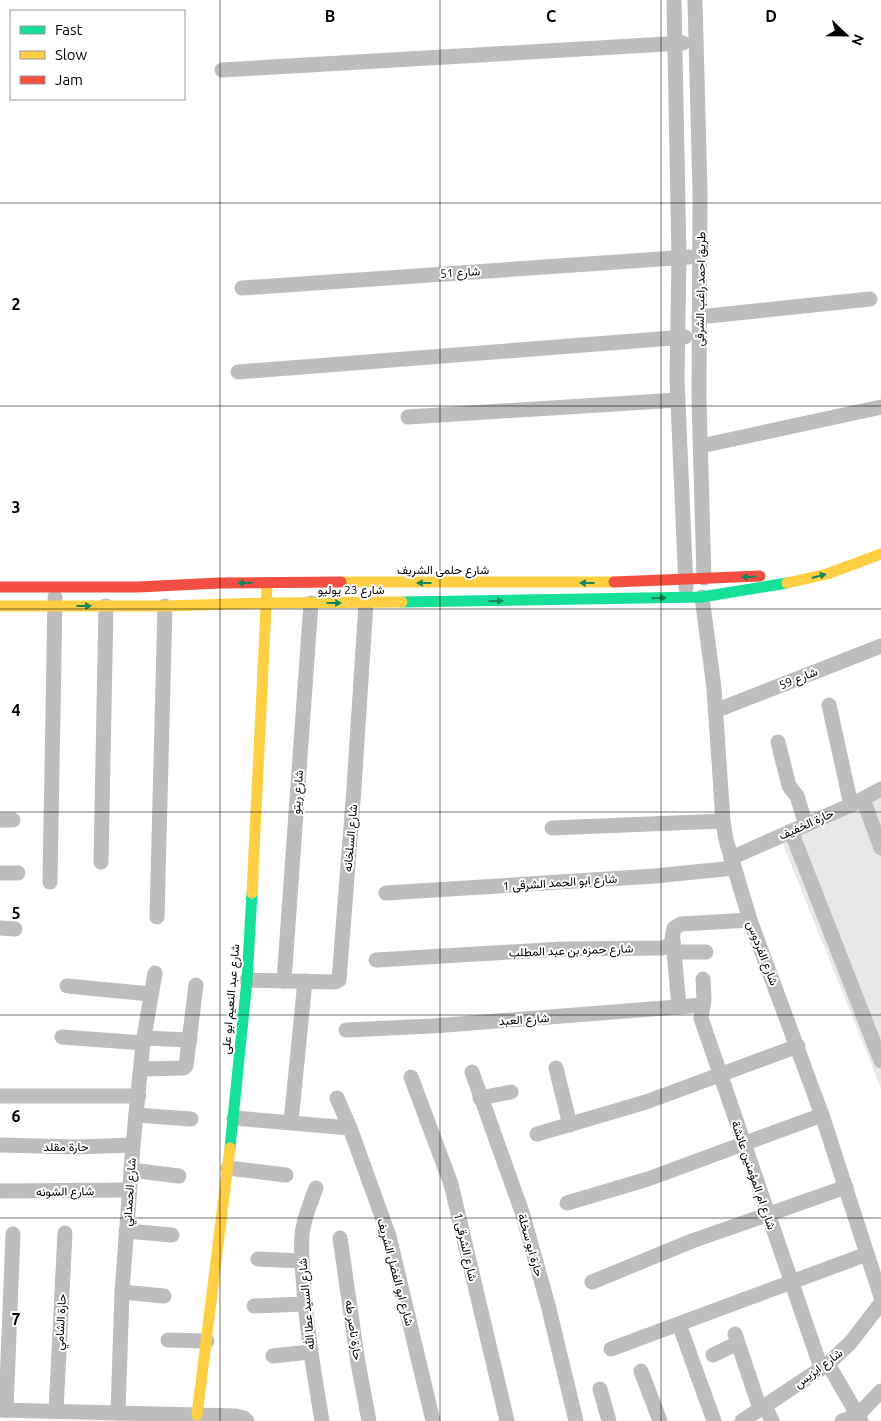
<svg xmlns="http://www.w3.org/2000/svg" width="881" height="1421" font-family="Ubuntu,Vazirmatn,sans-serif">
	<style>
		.green { fill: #e8e8e8 }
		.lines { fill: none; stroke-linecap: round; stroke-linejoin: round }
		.street { stroke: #bdbdbd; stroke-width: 15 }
		.fast { stroke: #16e098; stroke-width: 11 }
		.slow { stroke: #ffcf43; stroke-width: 11 }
		.jam { stroke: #f24e42; stroke-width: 11 }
		.oneway { fill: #0d865b }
		.grid { fill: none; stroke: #000; stroke-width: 1; stroke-opacity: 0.55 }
		.labels { text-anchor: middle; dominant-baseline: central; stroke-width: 4; stroke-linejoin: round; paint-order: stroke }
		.street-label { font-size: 12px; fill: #000; stroke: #fff }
		.grid-label { font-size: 16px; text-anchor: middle; font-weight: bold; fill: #000; stroke: #fff; stroke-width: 4; stroke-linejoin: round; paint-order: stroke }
	</style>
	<rect width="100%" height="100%" fill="#fff"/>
	<path class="green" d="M 881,793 L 881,1088 L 781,839 Z"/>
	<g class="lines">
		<g class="street">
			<path d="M 674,0 L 679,257 L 677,379 L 686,588"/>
			<path d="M 695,0 L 700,192 L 699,399 L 704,578"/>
			<path d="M 222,70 L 683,43"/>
			<path d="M 242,288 L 689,257"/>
			<path d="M 699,317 L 870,299"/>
			<path d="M 238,372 L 685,337"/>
			<path d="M 408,417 L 678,400"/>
			<path d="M 701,446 L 881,407"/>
			<path d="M 702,597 L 714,688 L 723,821 L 726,840 L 750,920 L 822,1115 L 881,1297"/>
			<path d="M 829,705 L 851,805"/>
			<path d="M 715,711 L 881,646"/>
			<path d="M 778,742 L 789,786 L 797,796 L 806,825"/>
			<path d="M 863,799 L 881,848"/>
			<path d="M 0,820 L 13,820"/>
			<path d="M 552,828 L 723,821"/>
			<path d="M 791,831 L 881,1061"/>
			<path d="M 731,858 L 851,805 L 881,789"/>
			<path d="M 101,862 L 106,606"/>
			<path d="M 0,873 L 18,873"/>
			<path d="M 50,882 L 55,597"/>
			<path d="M 386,893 L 655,876 L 734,868"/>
			<path d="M 157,917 L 165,606"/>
			<path d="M 0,928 L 15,929"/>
			<path d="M 673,940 L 679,1007"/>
			<path d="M 674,952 L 706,952"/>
			<path d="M 376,960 L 562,949 L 662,948 L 671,945 L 674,928 L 681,924 L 750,920"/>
			<path d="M 703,979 L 704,999 L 701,1018 L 821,1368"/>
			<path d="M 247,980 L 335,982 L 339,980 L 354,788 L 366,603"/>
			<path d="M 284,981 L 311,603"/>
			<path d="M 67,986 L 151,994"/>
			<path d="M 346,1030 L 433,1026 L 703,1005"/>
			<path d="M 62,1037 L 143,1043"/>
			<path d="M 144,1038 L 190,1040"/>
			<path d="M 556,1068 L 570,1125"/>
			<path d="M 141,1069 L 184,1068 L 186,1066 L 196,985"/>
			<path d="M 472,1072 L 522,1212 L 548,1305 L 576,1421"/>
			<path d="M 411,1077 L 451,1184 L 507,1421"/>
			<path d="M 0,1096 L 139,1096"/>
			<path d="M 337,1098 L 350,1128 L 389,1236 L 433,1421"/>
			<path d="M 480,1098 L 511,1092"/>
			<path d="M 136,1115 L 191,1119"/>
			<path d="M 234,1118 L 350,1128"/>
			<path d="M 291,1122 L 305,981"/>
			<path d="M 537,1134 L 646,1102 L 798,1046"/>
			<path d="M 0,1145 L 77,1147 L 133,1145"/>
			<path d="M 228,1168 L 286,1175"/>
			<path d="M 131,1170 L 179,1176"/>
			<path d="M 316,1188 C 311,1201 306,1213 303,1228 C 300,1244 302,1261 303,1277 C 306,1326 314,1373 322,1421"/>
			<path d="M 0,1191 L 129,1190"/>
			<path d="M 567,1203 L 648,1179 L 822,1115"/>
			<path d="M 126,1231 L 172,1235"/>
			<path d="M 340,1238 L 358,1363 L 369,1421"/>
			<path d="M 258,1259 L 302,1261"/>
			<path d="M 592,1282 L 692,1241 L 846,1187"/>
			<path d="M 122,1292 L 164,1296"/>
			<path d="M 254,1306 L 305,1304"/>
			<path d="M 679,1324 L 714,1421"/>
			<path d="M 735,1334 L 760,1409"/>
			<path d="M 168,1340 L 207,1341"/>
			<path d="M 611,1349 L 867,1254"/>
			<path d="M 713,1355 L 738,1343"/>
			<path d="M 273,1356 L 310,1352"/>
			<path d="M 828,1364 L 861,1421"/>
			<path d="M 641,1371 L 660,1421"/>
			<path d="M 600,1389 L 609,1421"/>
			<path d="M 765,1406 L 772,1421"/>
			<path d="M 0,1410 L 236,1416 L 244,1418 L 247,1421"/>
			<path d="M 6,1410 L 13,1234"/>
			<path d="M 56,1411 L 65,1233"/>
			<path d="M 118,1413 L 122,1292 L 133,1145 L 143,1043 L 155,973"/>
			<path d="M 742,1421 L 828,1364 L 851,1342 L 881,1303"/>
			<path d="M 842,1421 L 858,1415 L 881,1391"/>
		</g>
		<g class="fast">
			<path d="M 402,602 L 702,597 L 787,583"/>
			<path d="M 230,1148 L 247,980 L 252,893"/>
		</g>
		<g class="slow">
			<path d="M 341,582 L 614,582"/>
			<path d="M 787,583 L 827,574 L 881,554"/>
			<path d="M 0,606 L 165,606 L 267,603 L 402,602"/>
			<path d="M 252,893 L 267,587"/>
			<path d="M 197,1415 L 230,1148"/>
		</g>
		<g class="jam">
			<path d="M 614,582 L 760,576"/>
			<path d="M 0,587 L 138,587 L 219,583 L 341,582"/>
		</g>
	</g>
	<defs><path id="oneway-solid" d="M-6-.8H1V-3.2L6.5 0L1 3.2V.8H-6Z" transform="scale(1.25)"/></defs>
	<g class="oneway">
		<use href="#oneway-solid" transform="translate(819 576) rotate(-15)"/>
		<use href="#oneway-solid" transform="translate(749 577) rotate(177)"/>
		<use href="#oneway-solid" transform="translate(245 583) rotate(179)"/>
		<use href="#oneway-solid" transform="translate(424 583) rotate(180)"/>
		<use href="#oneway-solid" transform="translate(587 583) rotate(180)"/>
		<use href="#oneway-solid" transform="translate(659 598) rotate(-1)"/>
		<use href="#oneway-solid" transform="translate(496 601) rotate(-1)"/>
		<use href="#oneway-solid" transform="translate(334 603)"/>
		<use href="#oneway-solid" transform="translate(84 606)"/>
	</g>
	<path class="grid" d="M 220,0 L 220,1421M 440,0 L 440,1421M 661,0 L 661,1421M 0,203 L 881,203M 0,406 L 881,406M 0,609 L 881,609M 0,812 L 881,812M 0,1015 L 881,1015M 0,1218 L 881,1218"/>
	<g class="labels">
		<g class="street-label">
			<text transform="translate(460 272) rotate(-4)">شارع 51</text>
			<text transform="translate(700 289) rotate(-89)">طريق احمد راغب الشرقى</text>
			<text x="443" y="569">شارع حلمى الشريف</text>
			<text x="351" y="589">شارع 23 يوليو</text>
			<text transform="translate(798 678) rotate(-22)">شارع 59</text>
			<text transform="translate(297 792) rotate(-86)">شارع ريتو</text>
			<text transform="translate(806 824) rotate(-24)">حارة الخفيف</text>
			<text transform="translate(350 838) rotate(-85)">شارع السلخانه</text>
			<text transform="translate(560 882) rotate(-4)">شارع ابو الحمد الشرقى 1</text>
			<text transform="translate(571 950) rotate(-2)">شارع حمزه بن عبد المطلب</text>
			<text transform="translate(763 953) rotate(69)">شارع الفردوس</text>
			<text transform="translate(230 999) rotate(-85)">شارع عبد النعيم ابو على</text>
			<text transform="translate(524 1019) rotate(-4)">شارع العبد</text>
			<text x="66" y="1146">حارة مقلد</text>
			<text transform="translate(754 1175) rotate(71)">شارع ام المؤمنين عائشة</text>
			<text transform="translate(65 1191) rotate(-1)">شارع الشونه</text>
			<text transform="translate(129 1192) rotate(-86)">شارع الحمداني</text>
			<text transform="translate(531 1245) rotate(74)">حارة ابو سخلة</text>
			<text transform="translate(466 1247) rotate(77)">شارع الشرقى 1</text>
			<text transform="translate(396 1272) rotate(75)">شارع ابو الفضل الشريف</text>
			<text transform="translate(306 1304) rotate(-95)">شارع السيد عطا الله</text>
			<text transform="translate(60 1322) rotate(-87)">حارة الشامي</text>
			<text transform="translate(354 1330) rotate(82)">حارة ناصر طه</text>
			<text transform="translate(818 1368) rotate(-37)">شارع ايزيس</text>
		</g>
	</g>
	<g class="grid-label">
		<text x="330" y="22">B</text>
		<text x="551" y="22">C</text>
		<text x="771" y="22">D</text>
		<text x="16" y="310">2</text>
		<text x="16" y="513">3</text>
		<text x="16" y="716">4</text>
		<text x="16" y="919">5</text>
		<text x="16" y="1122">6</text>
		<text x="16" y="1325">7</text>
	</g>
	<rect x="10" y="10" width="175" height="90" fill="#ffffff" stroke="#999999"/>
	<rect x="20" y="26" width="25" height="8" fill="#16e098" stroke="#999999"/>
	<text x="55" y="35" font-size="15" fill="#000000">Fast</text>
	<rect x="20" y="51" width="25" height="8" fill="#ffcf43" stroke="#999999"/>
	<text x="55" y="60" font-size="15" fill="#000000">Slow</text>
	<rect x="20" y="76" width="25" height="8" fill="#f24e42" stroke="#999999"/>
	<text x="55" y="85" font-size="15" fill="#000000">Jam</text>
	<g transform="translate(846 35) rotate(112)" stroke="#ffffff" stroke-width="4" paint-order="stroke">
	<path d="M0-4L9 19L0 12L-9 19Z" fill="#000000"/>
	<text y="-8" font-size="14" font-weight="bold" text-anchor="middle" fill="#000000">N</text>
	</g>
</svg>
